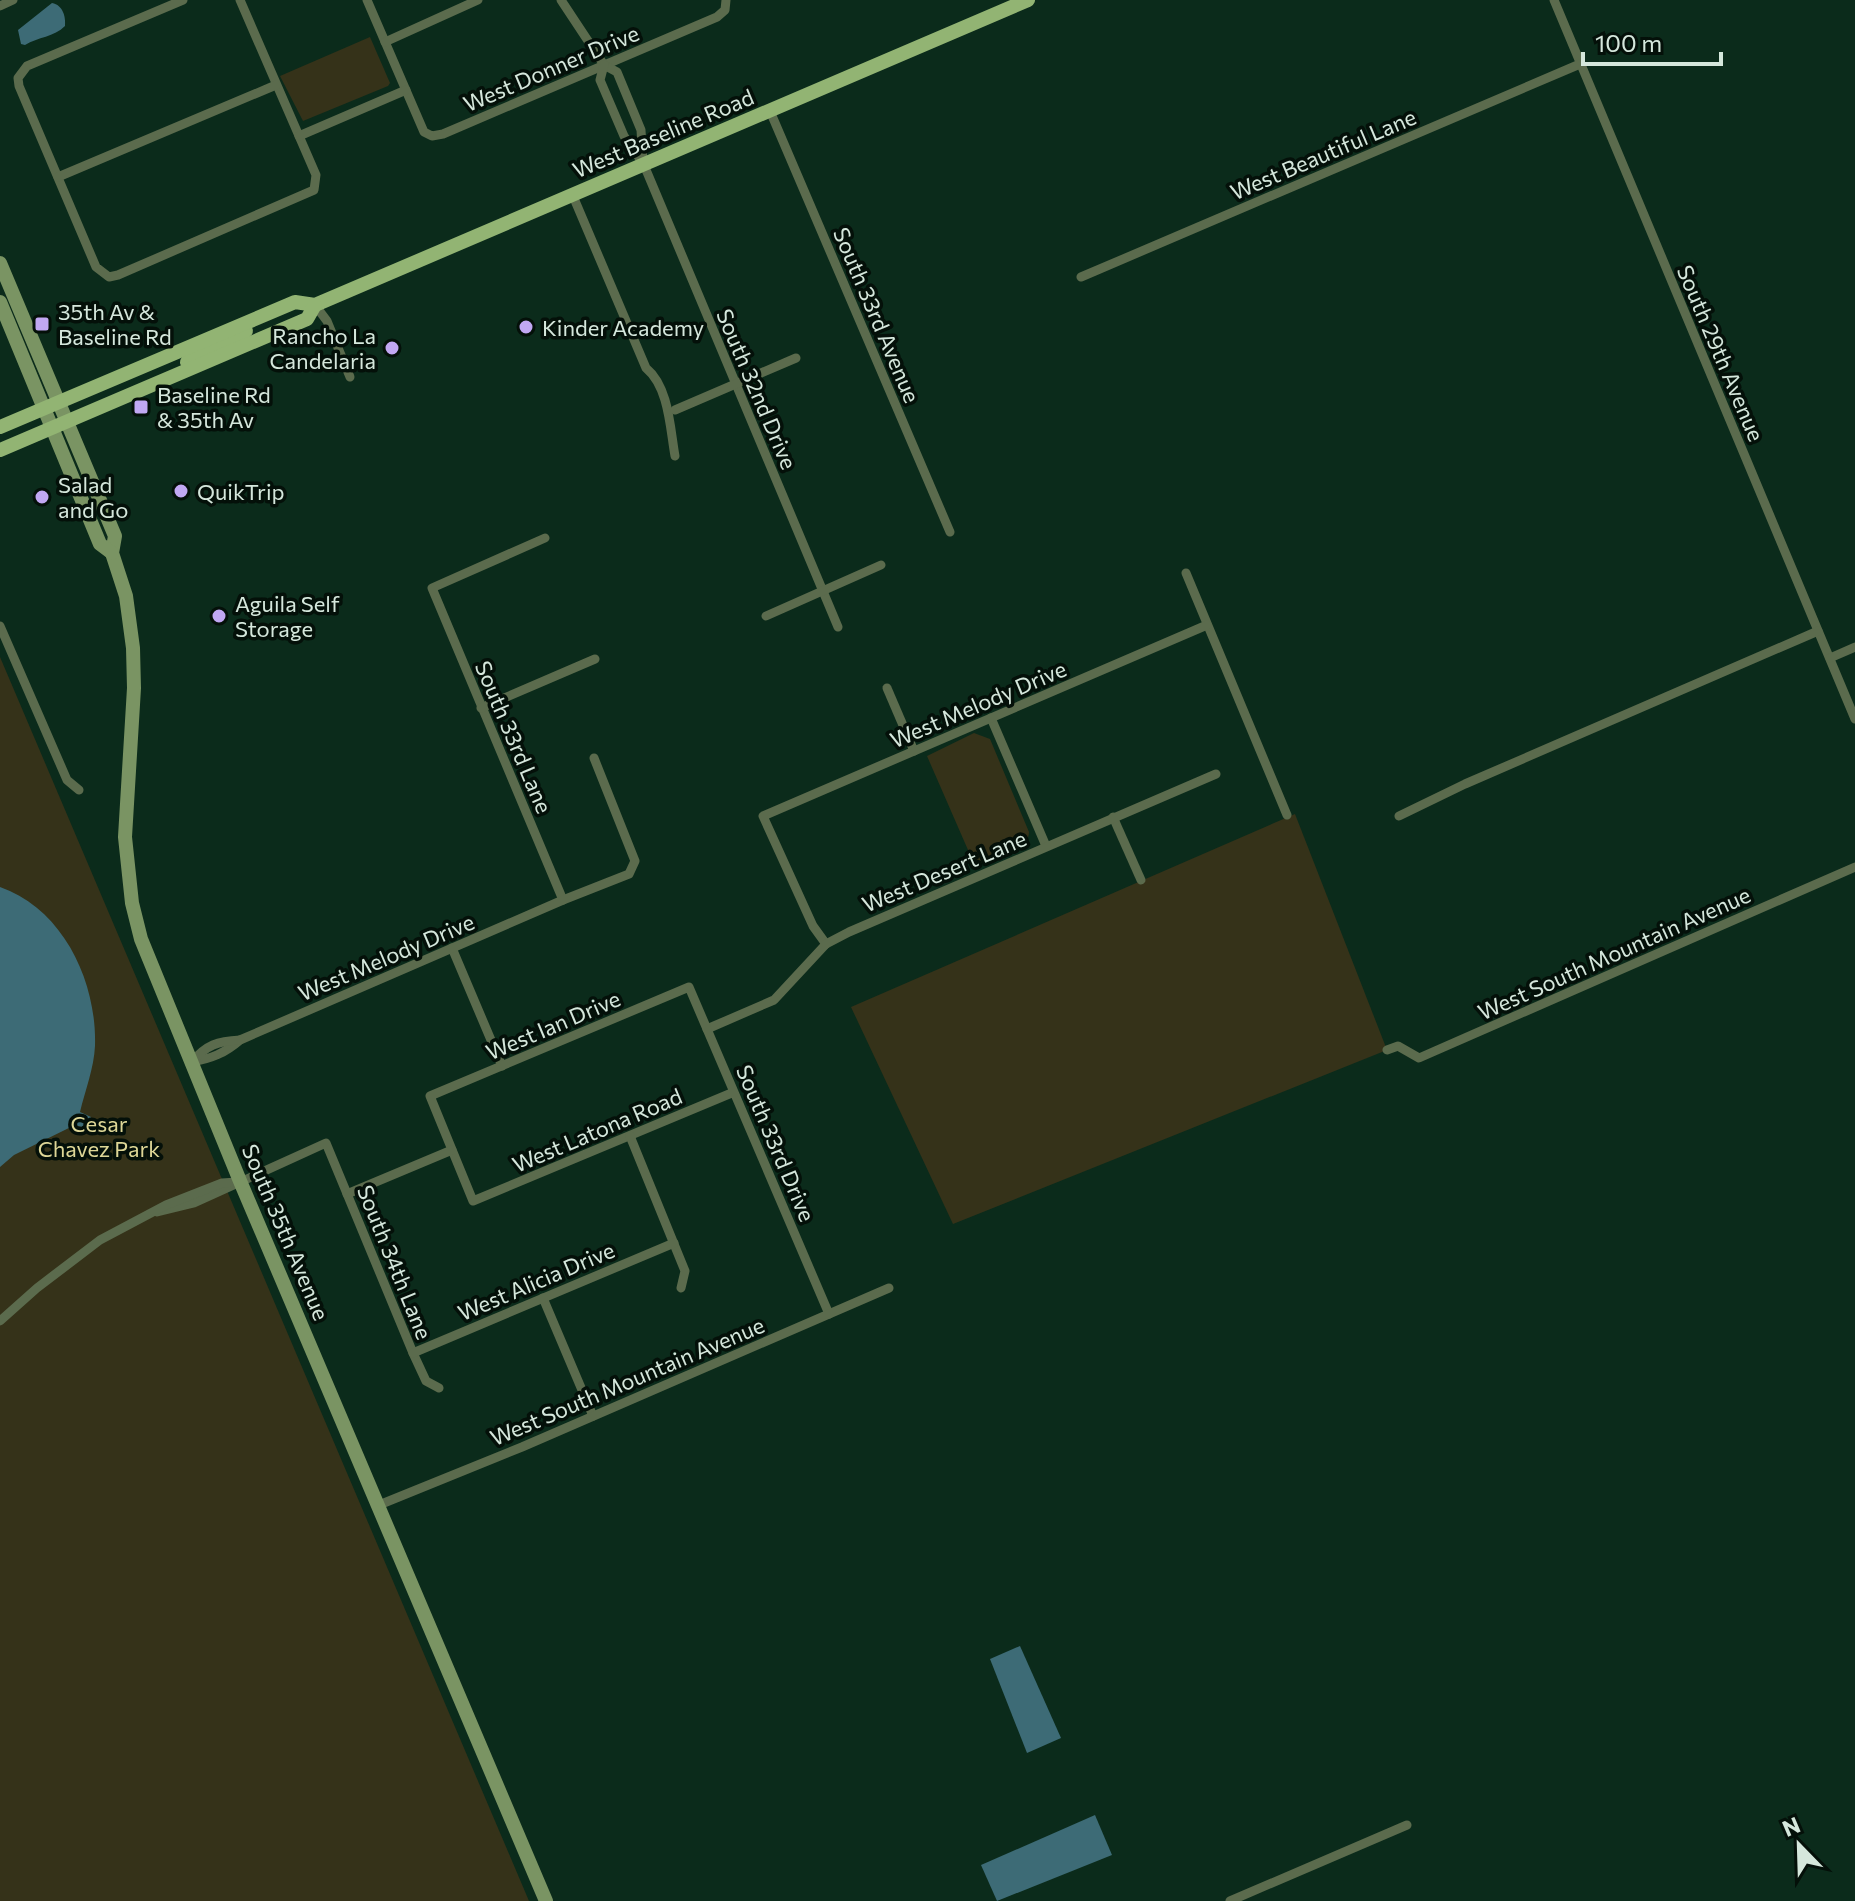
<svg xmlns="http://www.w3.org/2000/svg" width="1855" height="1901" font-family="Commissioner,sans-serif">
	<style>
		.green { fill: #353219 }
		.water { fill: #3d6b76 }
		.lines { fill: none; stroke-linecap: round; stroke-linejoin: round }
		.street { stroke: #5b6b4d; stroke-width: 9 }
		.secondary { stroke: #7a9463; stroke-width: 14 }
		.primary { stroke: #92b473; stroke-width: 14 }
		.poi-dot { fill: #c1a8f3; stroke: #041009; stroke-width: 3 }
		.labels { text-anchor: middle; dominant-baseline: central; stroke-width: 7; stroke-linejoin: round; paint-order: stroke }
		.street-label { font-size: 22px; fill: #d5e7dc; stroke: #041009 }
		.poi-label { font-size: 22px; fill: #d5e7dc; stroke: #041009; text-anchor: start }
		.park-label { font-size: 22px; fill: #ddd696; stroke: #041009 }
	</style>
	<rect width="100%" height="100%" fill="#0b2b1b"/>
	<g class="green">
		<path d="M 370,37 L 390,83 L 388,86 L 303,121 L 280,76 Z"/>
		<path d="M 0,657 L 529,1901 L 0,1901 Z"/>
		<path d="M 974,733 L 990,739 L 1029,832 C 1029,852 991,860 975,866 L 927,756 Z"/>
		<path d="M 1295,814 L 1387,1050 L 953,1224 L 851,1007 Z"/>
	</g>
	<g class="water">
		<path d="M 52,3 C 63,5 66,17 65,26 C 54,37 38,37 25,45 L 21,44 L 18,30 Z"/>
		<path d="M 0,887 C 63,909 97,981 95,1046 C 94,1068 85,1091 80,1112 L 91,1117 L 85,1128 L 75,1125 L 14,1155 L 0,1167 Z"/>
		<path d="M 1020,1646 L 1061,1738 L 1027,1753 L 990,1659 Z"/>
		<path d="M 1095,1815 L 1112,1855 L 997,1901 L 981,1865 Z"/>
	</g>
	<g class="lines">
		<g class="street">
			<path d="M 183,0 L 27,66 L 18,78 L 19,86 L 96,267 L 109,277 L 118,275 L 314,190 L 316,175 L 240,0"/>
			<path d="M 367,0 L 424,132 L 432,136 L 443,134 L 717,17 L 725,10 L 726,0"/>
			<path d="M 561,0 L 604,65 L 617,72 L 641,130 L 643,162"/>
			<path d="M 1554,0 L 1855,719"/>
			<path d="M 0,6 L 13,0"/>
			<path d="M 385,42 L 478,0"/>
			<path d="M 604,65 L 600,80 L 624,136 L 644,165 L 838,627"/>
			<path d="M 770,111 L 950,532"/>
			<path d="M 299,136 L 406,90"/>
			<path d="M 58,177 L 276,85"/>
			<path d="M 573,196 L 646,368 C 669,387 670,428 675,456"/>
			<path d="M 1081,277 L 1580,64"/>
			<path d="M 315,305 L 327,321 L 350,377"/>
			<path d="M 675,410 L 796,358"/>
			<path d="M 545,538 L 432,588 L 563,900"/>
			<path d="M 1186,573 L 1287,815"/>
			<path d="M 766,616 L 881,565"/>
			<path d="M 0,626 L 67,780 L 79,790"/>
			<path d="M 1830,658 L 1855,647"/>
			<path d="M 887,688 L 914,751"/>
			<path d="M 481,708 L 595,659"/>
			<path d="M 991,718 L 1046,846"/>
			<path d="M 1399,816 L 1465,784 L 1818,631"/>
			<path d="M 1113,817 L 1141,880"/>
			<path d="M 826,944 L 813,926 L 763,816 L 1207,625"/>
			<path d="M 452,948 L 502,1066"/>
			<path d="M 707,1029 L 774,1000 L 826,944 L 849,932 L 1216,774"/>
			<path d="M 1387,1050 L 1398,1046 L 1419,1058 L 1855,867"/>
			<path d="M 191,1062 C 211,1059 225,1053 240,1040 L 563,900 L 629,874 L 635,861 L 594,758"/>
			<path d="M 192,1062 C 206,1045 218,1041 240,1040"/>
			<path d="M 734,1092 L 473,1201 L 430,1096 L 689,987 L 829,1314"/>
			<path d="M 630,1136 L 685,1271 L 681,1288"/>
			<path d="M 347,1194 L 452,1150"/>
			<path d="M 157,1212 L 194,1203 L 326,1143 L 413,1353 L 426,1381 L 439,1388"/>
			<path d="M 543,1298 L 593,1416"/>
			<path d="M 0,1321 L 37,1288 L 100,1240 L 166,1205 L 222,1183 L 237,1182"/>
			<path d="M 413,1353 L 674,1243"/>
			<path d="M 379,1505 L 522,1447 L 889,1288"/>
			<path d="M 1230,1901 L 1407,1825"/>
		</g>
		<g class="secondary">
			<path d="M 0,263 L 115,536 L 112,553 L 126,596 L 133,648 L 134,688 L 125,837 L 132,903 L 141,939 L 240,1181 L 546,1901"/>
			<path d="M 0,302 L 100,544 L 112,553"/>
		</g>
		<g class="primary">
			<path d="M 187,362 L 246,331"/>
			<path d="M 0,427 L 295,302 L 315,305 L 1028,0"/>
			<path d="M 0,450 L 307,319 L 315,305"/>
		</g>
	</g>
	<g class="poi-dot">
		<rect x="34" y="316" width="16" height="16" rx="4"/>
		<circle cx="526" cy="327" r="8"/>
		<circle cx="392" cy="348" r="8"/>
		<rect x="133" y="399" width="16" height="16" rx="4"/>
		<circle cx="181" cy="491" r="8"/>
		<circle cx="42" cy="497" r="8"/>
		<circle cx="219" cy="616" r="8"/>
	</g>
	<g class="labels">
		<g class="street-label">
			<text transform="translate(551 68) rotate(-23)">West Donner Drive</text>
			<text transform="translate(663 133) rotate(-23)">West Baseline Road</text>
			<text transform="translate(1323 154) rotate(-23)">West Beautiful Lane</text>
			<text transform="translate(877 315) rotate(67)">South 33rd Avenue</text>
			<text transform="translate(1721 353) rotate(67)">South 29th Avenue</text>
			<text transform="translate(757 389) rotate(67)">South 32nd Drive</text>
			<text transform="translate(978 704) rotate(-23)">West Melody Drive</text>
			<text transform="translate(514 737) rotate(67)">South 33rd Lane</text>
			<text transform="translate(944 871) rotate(-23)">West Desert Lane</text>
			<text transform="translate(1614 953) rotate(-24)">West South Mountain Avenue</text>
			<text transform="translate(386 957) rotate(-23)">West Melody Drive</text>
			<text transform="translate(553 1025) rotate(-23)">West Ian Drive</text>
			<text transform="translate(597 1130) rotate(-23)">West Latona Road</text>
			<text transform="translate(776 1143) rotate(67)">South 33rd Drive</text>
			<text transform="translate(286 1232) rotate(67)">South 35th Avenue</text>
			<text transform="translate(395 1262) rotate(68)">South 34th Lane</text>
			<text transform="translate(536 1281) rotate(-23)">West Alicia Drive</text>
			<text transform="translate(627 1381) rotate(-23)">West South Mountain Avenue</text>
		</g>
		<g class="poi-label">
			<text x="58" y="311">35th Av &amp;<tspan x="58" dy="25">Baseline Rd</tspan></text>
			<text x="542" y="327">Kinder Academy</text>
			<text x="376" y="335" text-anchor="end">Rancho La<tspan x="376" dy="25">Candelaria</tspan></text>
			<text x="157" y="394">Baseline Rd<tspan x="157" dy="25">&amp; 35th Av</tspan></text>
			<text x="58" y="484">Salad<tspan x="58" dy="25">and Go</tspan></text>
			<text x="197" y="491">QuikTrip</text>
			<text x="235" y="603">Aguila Self<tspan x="235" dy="25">Storage</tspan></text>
		</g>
		<g class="park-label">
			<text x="99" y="1123">Cesar<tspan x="99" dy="25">Chavez Park</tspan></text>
		</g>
	</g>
	<g transform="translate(1799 1845) rotate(337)" stroke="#041009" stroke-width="6" paint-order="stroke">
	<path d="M0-6L14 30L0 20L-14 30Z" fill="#d5e7dc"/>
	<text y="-12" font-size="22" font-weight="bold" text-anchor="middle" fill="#d5e7dc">N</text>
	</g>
	<path d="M1583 52v12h138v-12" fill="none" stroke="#d5e7dc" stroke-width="4"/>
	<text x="1595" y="52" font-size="24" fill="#d5e7dc" stroke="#041009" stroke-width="6" paint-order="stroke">100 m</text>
</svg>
